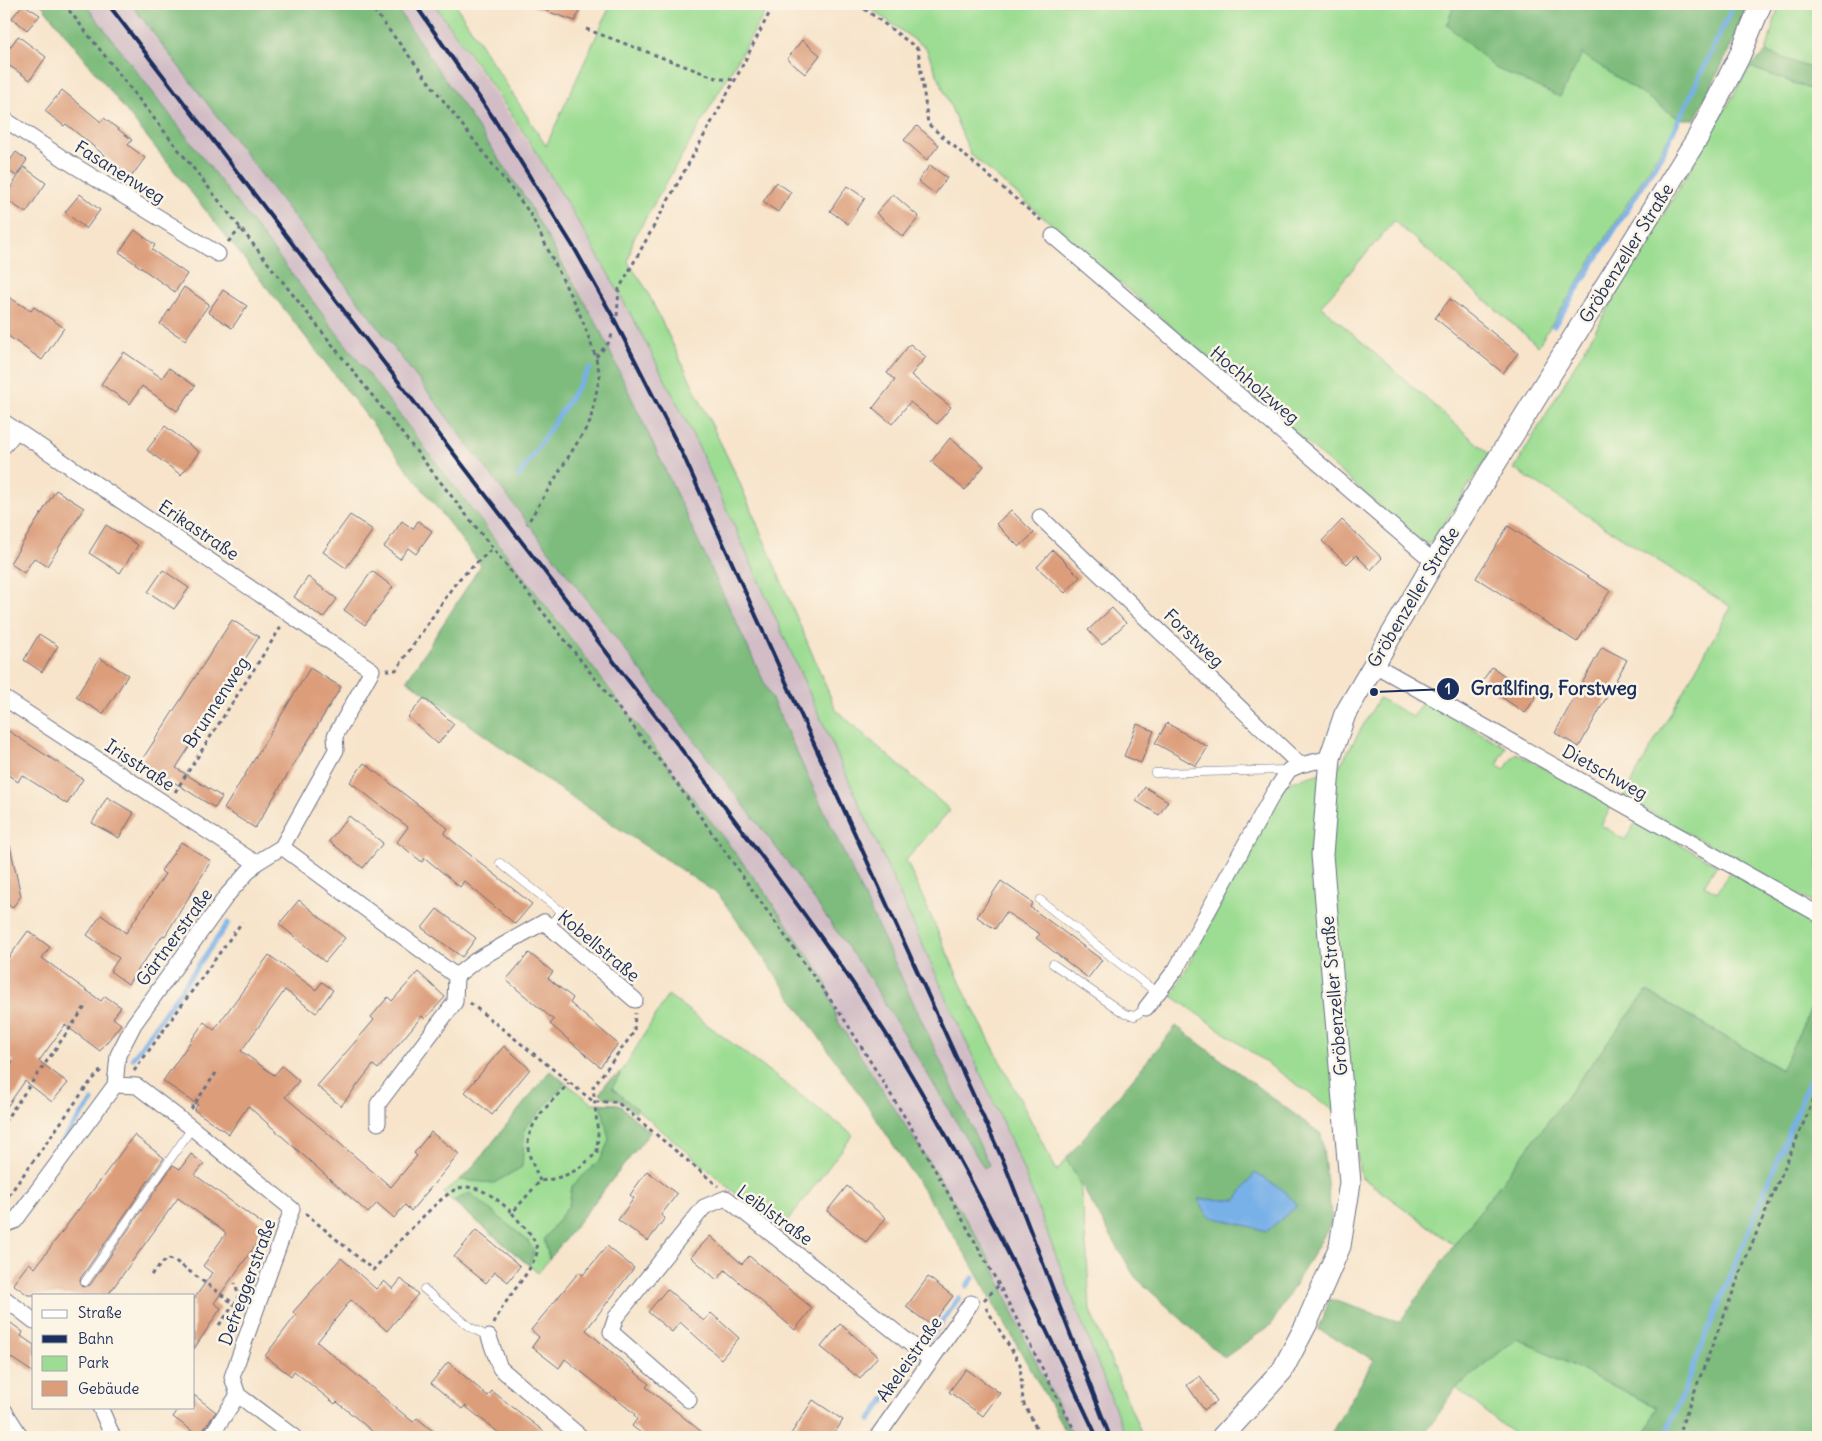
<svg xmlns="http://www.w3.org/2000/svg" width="1822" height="1441" font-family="Delius,sans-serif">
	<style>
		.industrial { fill: #d2bdc6 }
		.green { fill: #9ddd93; stroke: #5c8678 }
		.forest { fill: #7ebc7d; stroke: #4c766e }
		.water { fill: #78b0e8; stroke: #4a70a3 }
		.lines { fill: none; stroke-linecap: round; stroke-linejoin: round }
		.stream { stroke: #78b0e8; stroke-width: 5 }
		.building { fill: #dc9d7a }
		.lane-casing { stroke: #686e84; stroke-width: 9 }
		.street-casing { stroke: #686e84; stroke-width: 17 }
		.secondary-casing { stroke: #686e84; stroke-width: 23 }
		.path { stroke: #686e84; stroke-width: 3; stroke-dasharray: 4 4; stroke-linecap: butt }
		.lane { stroke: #fff; stroke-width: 8 }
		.street { stroke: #fff; stroke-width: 15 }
		.secondary { stroke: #fff; stroke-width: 21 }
		.rail { stroke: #1b2f5e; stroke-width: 4 }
		.labels { text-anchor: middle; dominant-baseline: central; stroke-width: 5; stroke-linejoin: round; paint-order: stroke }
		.street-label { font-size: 18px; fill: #1b2f5e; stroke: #fcf5e5 }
		.leader { fill: none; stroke: #1b2f5e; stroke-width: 2 }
		.callout-dot { fill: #1b2f5e; stroke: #fcf5e5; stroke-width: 2 }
		.mark-label { font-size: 15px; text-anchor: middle; font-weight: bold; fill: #fff }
		.callout-label { font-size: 19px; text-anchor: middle; font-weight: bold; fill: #1b2f5e; stroke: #fcf5e5; stroke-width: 5; stroke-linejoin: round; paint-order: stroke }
	</style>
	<rect width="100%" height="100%" fill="#fcf5e5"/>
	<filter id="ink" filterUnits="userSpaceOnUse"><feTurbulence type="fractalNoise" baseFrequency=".02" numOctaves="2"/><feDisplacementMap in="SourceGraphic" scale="10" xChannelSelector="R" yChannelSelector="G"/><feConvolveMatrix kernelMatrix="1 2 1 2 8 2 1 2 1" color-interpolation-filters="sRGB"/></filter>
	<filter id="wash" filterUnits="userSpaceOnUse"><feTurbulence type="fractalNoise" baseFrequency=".0096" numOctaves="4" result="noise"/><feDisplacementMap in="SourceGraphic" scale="20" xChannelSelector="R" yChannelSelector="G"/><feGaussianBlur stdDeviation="1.12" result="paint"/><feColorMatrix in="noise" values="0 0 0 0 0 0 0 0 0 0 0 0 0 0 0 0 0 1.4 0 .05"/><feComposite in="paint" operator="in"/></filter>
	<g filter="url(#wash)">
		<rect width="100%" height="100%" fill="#f7e4cb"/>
		<path class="industrial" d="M 85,4 L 131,4 L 791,867 L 869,977 L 989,1165 L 598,326 L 561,258 L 435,63 L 394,4 L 434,4 L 553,179 L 624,299 L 700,450 L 1019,1159 L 1126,1437 L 1072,1437 L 1073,1435 L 1029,1348 L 992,1264 L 973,1230 L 837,1020 L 825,980 L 762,888 L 676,774 Z"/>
		<g class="green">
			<path d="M 434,4 L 455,4 L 546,146 L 611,4 L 770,4 L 633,240 L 628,262 L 645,287 L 738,479 L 836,710 L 950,810 L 906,860 L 965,993 L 1057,1171 L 1066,1159 L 1080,1182 L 1087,1256 L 1090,1311 L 1143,1437 L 1126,1437 L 1019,1159 L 700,450 C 655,357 607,267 553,180 C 517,119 475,62 434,4 Z"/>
			<path d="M 864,4 L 1454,4 L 1447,25 L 1581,53 L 1680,119 L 1538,346 L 1394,221 L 1321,306 L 1489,454 L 1432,543 L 1423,543 L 971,155 L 926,48 Z"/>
			<path d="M 1779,4 L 1818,4 L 1818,71 L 1766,52 Z"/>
			<path d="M 1750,67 L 1818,92 L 1818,906 L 1623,797 L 1731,607 L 1514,469 Z"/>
			<path d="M 1379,698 L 1413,717 L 1423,701 L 1506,747 L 1497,765 L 1504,770 L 1516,753 L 1612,806 L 1601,825 L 1625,840 L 1637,820 L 1717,865 L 1704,885 L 1717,892 L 1730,871 L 1818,924 L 1818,994 L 1782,1070 L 1647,991 L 1454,1245 L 1360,1176 L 1353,1124 L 1172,996 L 1283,785 L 1339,767 Z"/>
			<path d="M 668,995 L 853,1135 L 780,1231 L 612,1088 Z"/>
			<path d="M 550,1071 L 592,1103 L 618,1104 L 650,1132 L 538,1273 L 443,1193 L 468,1173 Z"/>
			<path d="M 1517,1338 L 1657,1407 L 1644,1437 L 1518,1437 L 1456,1388 Z"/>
		</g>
		<g class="forest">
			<path d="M 41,4 L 85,4 L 762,888 L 825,980 L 837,1020 L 973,1230 L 992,1264 L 1029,1348 L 1073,1436 L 1072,1437 L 1069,1437 L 966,1255 L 871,1111 L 719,895 L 564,792 L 407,680 L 481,565 L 288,314 Z"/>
			<path d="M 131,4 L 394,4 L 524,196 L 598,326 L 989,1165 L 984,1168 L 869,977 L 791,867 Z"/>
			<path d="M 1454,4 L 1752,4 L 1695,119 L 1680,119 L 1582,54 L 1560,97 L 1495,68 L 1447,25 Z"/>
			<path d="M 1766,52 L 1818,71 L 1818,92 L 1750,67 Z"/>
			<path d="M 1647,991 L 1781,1070 L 1818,994 L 1818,1437 L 1644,1437 L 1656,1407 L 1517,1338 L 1456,1388 L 1423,1437 L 1329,1437 L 1374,1360 L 1318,1329 L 1330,1299 L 1400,1322 L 1454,1245 Z"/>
			<path d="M 1176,1026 L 1321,1134 L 1332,1222 L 1271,1325 L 1224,1358 L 1135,1277 L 1066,1159 Z"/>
			<path d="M 550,1071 L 564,1082 L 562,1087 L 525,1128 L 522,1167 L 494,1183 L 459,1180 L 468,1173 Z"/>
			<path d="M 621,1073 L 612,1088 L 637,1109 L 635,1113 L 617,1099 L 605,1098 L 600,1093 L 607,1082 Z"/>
			<path d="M 601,1104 L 618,1104 L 650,1132 L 549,1259 L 544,1239 L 569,1205 L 572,1186 L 601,1159 L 609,1140 Z"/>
			<path d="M 470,1193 L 528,1241 L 534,1252 L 529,1265 L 453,1201 Z"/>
		</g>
		<path class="water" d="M 1255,1173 L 1286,1192 L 1297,1206 L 1267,1231 L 1208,1216 L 1198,1199 L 1236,1200 Z"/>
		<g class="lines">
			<g class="stream">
				<path d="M 1554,326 L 1664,151 L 1734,4"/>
				<path d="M 519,476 L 590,368"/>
				<path d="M 133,1058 L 228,923"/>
				<path d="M 8,1214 L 92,1101"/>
				<path d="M 967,1286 L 973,1278"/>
				<path d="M 930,1338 L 959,1298"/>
				<path d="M 870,1420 L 913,1360"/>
				<path d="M 1665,1437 L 1818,1060"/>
			</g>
		</g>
		<g id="blocks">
			<g class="building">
				<path d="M 23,4 L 40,15 L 27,30 L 12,18 Z"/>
				<path d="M 533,4 L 582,4 L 575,21 L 532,6 Z"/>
				<path d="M 18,36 L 46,57 L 30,80 L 4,62 L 4,56 Z"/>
				<path d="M 802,40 L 820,55 L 805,74 L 787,59 Z"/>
				<path d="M 62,90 L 101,122 L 104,118 L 132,140 L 128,145 L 145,158 L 131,177 L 66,124 L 64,126 L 45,111 Z"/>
				<path d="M 917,126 L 939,145 L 927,160 L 904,140 Z"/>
				<path d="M 16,152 L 27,160 L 16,176 L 5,168 Z"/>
				<path d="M 930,165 L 947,178 L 935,194 L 918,181 Z"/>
				<path d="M 24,167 L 46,183 L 26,213 L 4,198 Z"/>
				<path d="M 776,182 L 791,192 L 778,212 L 763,202 Z"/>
				<path d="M 847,186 L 865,198 L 848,224 L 830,211 Z"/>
				<path d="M 80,194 L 100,210 L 86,229 L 65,212 Z"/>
				<path d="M 893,194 L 919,217 L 903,237 L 876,213 Z"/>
				<path d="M 135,230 L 155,245 L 152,250 L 187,274 L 175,292 L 119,252 Z"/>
				<path d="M 184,287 L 209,304 L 185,340 L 160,324 Z"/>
				<path d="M 223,290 L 247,306 L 232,328 L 208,312 Z"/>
				<path d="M 4,294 L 31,311 L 34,307 L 64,328 L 42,360 L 4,333 Z"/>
				<path d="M 1450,299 L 1518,353 L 1503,373 L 1435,318 Z"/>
				<path d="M 910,344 L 926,357 L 911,375 L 951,407 L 937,424 L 910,402 L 892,424 L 873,408 L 895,380 L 887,373 Z"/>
				<path d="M 124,352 L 162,378 L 169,368 L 195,386 L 177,411 L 142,386 L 130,404 L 101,384 Z"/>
				<path d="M 165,426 L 199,452 L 181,475 L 147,450 Z"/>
				<path d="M 950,438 L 984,466 L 965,490 L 931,462 Z"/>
				<path d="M 56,490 L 84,508 L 47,566 L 34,558 L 24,573 L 10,563 Z"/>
				<path d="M 1011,510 L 1034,533 L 1019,547 L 996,524 Z"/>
				<path d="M 350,515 L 373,530 L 346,568 L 323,552 Z"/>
				<path d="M 1342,520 L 1382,558 L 1371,570 L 1356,555 L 1347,564 L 1322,541 Z"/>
				<path d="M 402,521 L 413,529 L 418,521 L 432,531 L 416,554 L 408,548 L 400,559 L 384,547 Z"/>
				<path d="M 106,525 L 138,545 L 120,573 L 89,553 Z"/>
				<path d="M 1508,526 L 1610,591 L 1577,642 L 1476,578 Z"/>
				<path d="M 1053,550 L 1080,577 L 1065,593 L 1037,567 Z"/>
				<path d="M 163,570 L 189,588 L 174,609 L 148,592 Z"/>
				<path d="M 372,571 L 393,587 L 365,625 L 344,610 Z"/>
				<path d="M 308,577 L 337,599 L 323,618 L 294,597 Z"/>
				<path d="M 1112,608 L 1126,623 L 1102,645 L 1088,630 Z"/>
				<path d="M 232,620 L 259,637 L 176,768 L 222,797 L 215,808 L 169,779 L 166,784 L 138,766 Z"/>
				<path d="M 39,634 L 58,646 L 42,672 L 24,660 Z"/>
				<path d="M 1602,647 L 1627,660 L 1579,747 L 1555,733 Z"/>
				<path d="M 100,658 L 128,675 L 103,714 L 76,697 Z"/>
				<path d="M 1492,667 L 1536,697 L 1525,713 L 1481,683 Z"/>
				<path d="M 310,668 L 341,687 L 255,828 L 224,809 Z"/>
				<path d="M 424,698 L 454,724 L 438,744 L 408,717 Z"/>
				<path d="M 1167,723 L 1208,747 L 1196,766 L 1155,743 Z"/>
				<path d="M 1137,724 L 1154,731 L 1141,763 L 1124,756 Z"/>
				<path d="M 4,728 L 83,779 L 67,804 L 22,775 L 18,782 L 4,772 Z"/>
				<path d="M 364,763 L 448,828 L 444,834 L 532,904 L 515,924 L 464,881 L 460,887 L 425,858 L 422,862 L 397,842 L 408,827 L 350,782 Z"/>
				<path d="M 1145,787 L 1168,801 L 1159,815 L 1136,801 Z"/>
				<path d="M 107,797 L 134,813 L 119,838 L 92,823 Z"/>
				<path d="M 349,816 L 383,843 L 363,868 L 329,841 Z"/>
				<path d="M 181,842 L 211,861 L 165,936 L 163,935 L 128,984 L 110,971 L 119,958 L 87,935 L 101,915 L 126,933 L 165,874 L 161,871 Z"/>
				<path d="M 4,846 L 10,846 L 21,896 L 12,908 L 4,901 Z"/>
				<path d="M 1001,881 L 1033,903 L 1030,907 L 1102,960 L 1088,978 L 1036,938 L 1040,934 L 1006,912 L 995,929 L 977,917 Z"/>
				<path d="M 299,900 L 345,938 L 325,962 L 279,924 Z"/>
				<path d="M 437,909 L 476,938 L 462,957 L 422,928 Z"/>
				<path d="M 28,931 L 50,947 L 42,958 L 101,1001 L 105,996 L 121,1007 L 113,1018 L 121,1024 L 100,1051 L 65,1025 L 39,1061 L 68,1083 L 52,1102 L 25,1081 L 4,1111 L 4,1074 L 13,1061 L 4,1055 L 4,964 Z"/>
				<path d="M 529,953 L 553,972 L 548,978 L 573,998 L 570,1003 L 618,1044 L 600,1067 L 550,1024 L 554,1020 L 506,980 Z"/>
				<path d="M 269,955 L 316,990 L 322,982 L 333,990 L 316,1013 L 285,990 L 241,1051 L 274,1075 L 282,1066 L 299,1081 L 285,1097 L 391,1187 L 417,1156 L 414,1153 L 431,1132 L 459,1154 L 411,1211 L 405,1205 L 394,1218 L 377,1203 L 368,1213 L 248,1106 L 229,1134 L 194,1110 L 198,1105 L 163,1081 L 204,1022 L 214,1030 Z"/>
				<path d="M 418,972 L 445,997 L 425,1019 L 422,1016 L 378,1069 L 373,1065 L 341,1106 L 317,1086 L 374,1020 L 371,1017 L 388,997 L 392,1001 Z"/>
				<path d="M 504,1046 L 530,1069 L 492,1115 L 465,1092 Z"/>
				<path d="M 134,1135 L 164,1158 L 80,1279 L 82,1287 L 90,1285 L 173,1165 L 180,1169 L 191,1154 L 204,1164 L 195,1175 L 268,1228 L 214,1303 L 221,1308 L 194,1349 L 194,1299 L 212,1273 L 203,1266 L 226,1233 L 178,1198 L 108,1295 L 28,1295 L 13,1284 L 29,1263 L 35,1268 Z"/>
				<path d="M 647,1171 L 677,1194 L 661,1215 L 665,1218 L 648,1241 L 618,1220 L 634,1198 L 630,1195 Z"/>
				<path d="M 847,1186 L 886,1218 L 866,1242 L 827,1211 Z"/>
				<path d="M 476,1230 L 520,1266 L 508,1282 L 495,1272 L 486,1283 L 454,1257 Z"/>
				<path d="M 710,1236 L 742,1264 L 749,1256 L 812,1308 L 795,1330 L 725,1270 L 717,1280 L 691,1257 Z"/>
				<path d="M 607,1246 L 634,1268 L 586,1330 L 649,1384 L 646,1387 L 708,1437 L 646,1437 L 632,1426 L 637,1419 L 634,1416 L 635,1414 L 565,1359 L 559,1368 L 532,1347 L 539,1337 L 531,1330 L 579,1272 L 583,1275 Z"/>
				<path d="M 341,1258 L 376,1289 L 384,1281 L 393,1289 L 401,1279 L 418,1294 L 387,1331 L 351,1300 L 317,1342 L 413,1422 L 417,1418 L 440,1437 L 379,1437 L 337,1402 L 335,1404 L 294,1371 L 291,1376 L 265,1356 L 296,1315 L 293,1312 Z"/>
				<path d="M 928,1277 L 953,1296 L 931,1325 L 906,1307 Z"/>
				<path d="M 667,1289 L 704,1321 L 711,1313 L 739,1338 L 721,1359 L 680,1322 L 672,1332 L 648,1312 Z"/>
				<path d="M 4,1318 L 23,1332 L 21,1336 L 34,1345 L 34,1373 L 4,1353 Z"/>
				<path d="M 840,1324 L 878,1356 L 860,1379 L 821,1347 Z"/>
				<path d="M 448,1362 L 488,1396 L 492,1391 L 551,1437 L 504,1437 L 465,1406 L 462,1409 L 431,1383 Z"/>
				<path d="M 966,1369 L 1000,1393 L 983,1416 L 949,1392 Z"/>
				<path d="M 1200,1376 L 1217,1401 L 1204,1410 L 1187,1385 Z"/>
				<path d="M 194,1395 L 216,1412 L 199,1436 L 173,1417 L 180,1407 L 194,1407 Z"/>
				<path d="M 813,1400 L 843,1420 L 832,1437 L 789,1437 Z"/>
			</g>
		</g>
	</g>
	<g filter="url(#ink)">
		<use href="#blocks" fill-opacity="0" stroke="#686e84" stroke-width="1"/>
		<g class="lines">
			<defs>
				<g id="lane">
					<path d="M 1155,773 L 1288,770"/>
					<path d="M 500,863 L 562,912 L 548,926"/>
					<path d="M 1040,900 L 1157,993"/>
					<path d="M 1053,964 L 1125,1014 L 1135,1016 L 1146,1008"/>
					<path d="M 85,1282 L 192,1128"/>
					<path d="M 424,1289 L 470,1327 L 489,1337"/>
				</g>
				<g id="street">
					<path d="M 4,119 L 67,161 L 218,254"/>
					<path d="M 1053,236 L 1434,562"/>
					<path d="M 4,422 L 372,670 L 335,736 L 336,750 L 282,847 L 256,863 L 228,894 L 134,1024 L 118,1055 L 115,1085 L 15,1221 L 4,1225"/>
					<path d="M 4,446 L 16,431"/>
					<path d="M 1040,517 L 1300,765 L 1330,758"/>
					<path d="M 1373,664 L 1818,914"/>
					<path d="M 4,698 L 256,863"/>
					<path d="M 282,847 L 456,976 L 475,961 L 544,922 L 635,1000"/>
					<path d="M 1146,1008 L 1176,969 L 1273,794 L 1289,770 L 1300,765"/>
					<path d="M 115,1085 L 137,1086 L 192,1128 L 292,1209 L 232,1377 L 238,1395 L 294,1437"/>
					<path d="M 378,1123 L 378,1104 L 455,1002 L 456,976"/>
					<path d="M 4,1298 L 34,1321"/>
					<path d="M 489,1337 L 500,1368 L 581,1437"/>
					<path d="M 689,1400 L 611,1332 L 616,1317 L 704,1207 L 726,1198 L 931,1360"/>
					<path d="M 100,1407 L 113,1437"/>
					<path d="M 4,1410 L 21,1437"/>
					<path d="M 210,1437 L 238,1395"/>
					<path d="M 877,1437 L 971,1303"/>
				</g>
				<path id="secondary" d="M 1222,1437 L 1282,1371 L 1306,1325 L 1340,1246 L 1350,1183 L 1322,855 L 1330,758 L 1345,714 L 1434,562 L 1698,137 L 1739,57 L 1761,4"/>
			</defs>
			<use href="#lane" class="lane-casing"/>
			<use href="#street" class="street-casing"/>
			<use href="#secondary" class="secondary-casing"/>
			<g class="path">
				<path d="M 64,4 L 668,771 L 846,1022 L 914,1132 L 999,1285 L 1078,1437"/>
				<path d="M 369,4 L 530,213 L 582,319 L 595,355 L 600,375 L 590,422 L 527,524"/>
				<path d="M 858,4 L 918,49 L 928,124 L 1044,223"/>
				<path d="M 586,29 L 719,79 L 735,80"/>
				<path d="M 228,242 L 241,228"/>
				<path d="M 617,316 L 619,289 L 735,80 L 774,4"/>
				<path d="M 596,357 L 610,341 L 613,331"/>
				<path d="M 386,670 L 396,670 L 457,581 L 493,548"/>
				<path d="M 175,792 L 281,627"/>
				<path d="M 470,1003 L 594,1102 L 617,1102 L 718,1186"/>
				<path d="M 134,1071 L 242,922"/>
				<path d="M 191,1109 L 216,1073"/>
				<path d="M 4,1122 L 87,1004"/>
				<path d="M 540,1181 C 536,1171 529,1158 528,1148 C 526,1122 554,1100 569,1083"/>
				<path d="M 4,1202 L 87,1086 L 101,1070"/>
				<path d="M 305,1213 L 373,1270 C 387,1255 443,1191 459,1188 C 479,1183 499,1200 512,1213"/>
				<path d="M 151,1275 L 166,1259 L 174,1260 L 241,1309"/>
				<path d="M 984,1300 L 999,1285"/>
				<path d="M 986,1308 L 1020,1364 L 1023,1402 L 1041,1437"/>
				<path d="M 494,1324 C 505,1296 529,1278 538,1250 L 532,1236 L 512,1213 L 540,1181 C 568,1177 577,1172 597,1152 L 598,1134 L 593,1087 L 634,1032 L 635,1013"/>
				<path d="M 219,1325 L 239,1298 L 235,1283"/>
				<path d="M 1677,1437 L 1748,1253 L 1818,1089"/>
			</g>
			<use href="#lane" class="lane"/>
			<use href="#street" class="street"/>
			<use href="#secondary" class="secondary"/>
			<g class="rail">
				<path d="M 108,4 L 691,762 C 765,861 842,960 906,1066 C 978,1186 1038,1311 1097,1437"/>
				<path d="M 415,4 L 494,119 L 576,251 L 613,317 L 684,457 L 1005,1165 L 1110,1437"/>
			</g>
		</g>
	</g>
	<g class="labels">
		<g class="street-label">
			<text transform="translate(120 172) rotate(32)">Fasanenweg</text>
			<text transform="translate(1626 253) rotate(-58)">Gröbenzeller Straße</text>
			<text transform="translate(1255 385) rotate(40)">Hochholzweg</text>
			<text transform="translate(199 530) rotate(34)">Erikastraße</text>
			<text transform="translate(1413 597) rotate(-59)">Gröbenzeller Straße</text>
			<text transform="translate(1194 638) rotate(44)">Forstweg</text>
			<text transform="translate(216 702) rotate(-57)">Brunnenweg</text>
			<text transform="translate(140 765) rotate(33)">Irisstraße</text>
			<text transform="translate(1605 772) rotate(29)">Dietschweg</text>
			<text transform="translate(174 937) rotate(-54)">Gärtnerstraße</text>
			<text transform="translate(599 946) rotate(40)">Kobellstraße</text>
			<text transform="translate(1334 996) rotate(-95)">Gröbenzeller Straße</text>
			<text transform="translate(775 1215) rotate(36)">Leiblstraße</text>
			<text transform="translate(247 1282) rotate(-70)">Defreggerstraße</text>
			<text transform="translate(909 1359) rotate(-55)">Akeleistraße</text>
		</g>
	</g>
	<path class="leader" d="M1374 692L1448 689"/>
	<g class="callout-dot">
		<circle cx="1374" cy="692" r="5"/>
		<circle cx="1448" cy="689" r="12"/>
	</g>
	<g class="mark-label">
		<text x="1448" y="694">1</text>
	</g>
	<g class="callout-label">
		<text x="1554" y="695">Graßlfing, Forstweg</text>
	</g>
	<rect width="1822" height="1441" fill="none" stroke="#fcf5e5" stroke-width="20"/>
	<rect x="32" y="1294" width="162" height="115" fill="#fcf5e5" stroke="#a2a6af"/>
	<rect x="42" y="1310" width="25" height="8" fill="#ffffff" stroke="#a2a6af"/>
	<text x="78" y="1318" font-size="15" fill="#1b2f5e">Straße</text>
	<rect x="42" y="1335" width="25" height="8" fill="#1b2f5e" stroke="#a2a6af"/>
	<text x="78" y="1344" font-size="15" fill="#1b2f5e">Bahn</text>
	<rect x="42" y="1356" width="25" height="15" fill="#9ddd93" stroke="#a2a6af"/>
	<text x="78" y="1368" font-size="15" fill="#1b2f5e">Park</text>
	<rect x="42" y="1381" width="25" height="15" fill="#dc9d7a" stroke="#a2a6af"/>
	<text x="78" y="1394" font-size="15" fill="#1b2f5e">Gebäude</text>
</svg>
